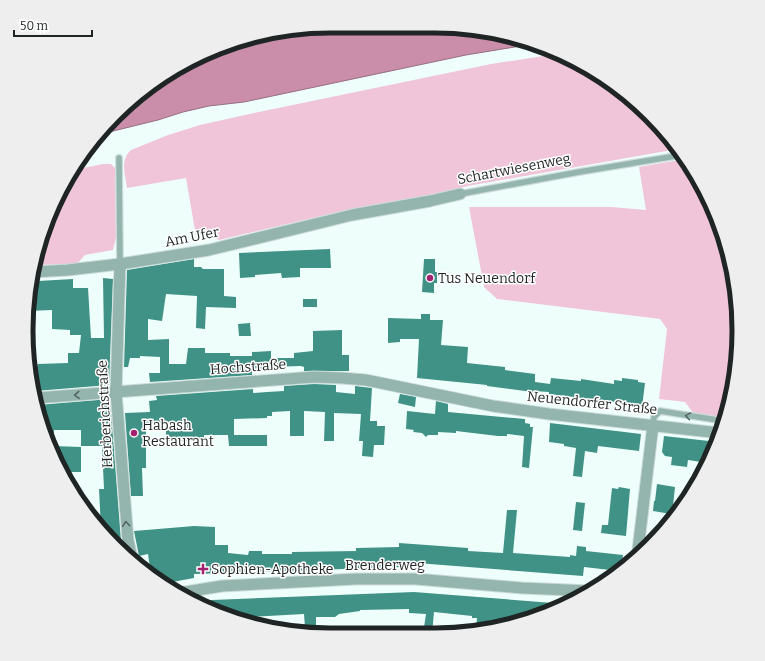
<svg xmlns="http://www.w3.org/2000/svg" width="765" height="661" font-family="Bitter,serif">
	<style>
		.green { fill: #f1c5d9 }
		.water { fill: #ca8eab; stroke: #976e82 }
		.building { fill: #419286 }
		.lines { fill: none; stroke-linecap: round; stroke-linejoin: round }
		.lane-casing { stroke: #cddcd9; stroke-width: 8 }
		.street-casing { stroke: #cddcd9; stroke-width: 13 }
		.lane { stroke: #94b5ae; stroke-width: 5.5 }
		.street { stroke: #94b5ae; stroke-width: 11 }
		.oneway { stroke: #546662 }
		.poi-dot { fill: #a3216f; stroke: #fff; stroke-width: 1.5 }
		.labels { text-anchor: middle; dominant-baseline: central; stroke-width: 3; stroke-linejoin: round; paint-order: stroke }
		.street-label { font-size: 14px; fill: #1f2524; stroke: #fff }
		.poi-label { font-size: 14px; fill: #1f2524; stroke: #fff; text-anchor: start }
		.rim { fill: none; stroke: #1f2524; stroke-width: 5 }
	</style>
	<rect width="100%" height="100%" fill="#eefffb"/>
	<g class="green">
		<path d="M 556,54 L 569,58 L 620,89 L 664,130 L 678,149 L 468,186 L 441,193 L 343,211 L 219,240 L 208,234 L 196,236 L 186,178 L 127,188 C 125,174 120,160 131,150 L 168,135 L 200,125 L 254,113 L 491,64 Z"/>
		<path d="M 685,159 L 698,178 L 723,232 L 736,291 L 738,350 L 729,409 L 725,418 L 694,414 L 685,402 L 659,399 L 667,329 L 660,319 L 497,299 L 484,287 L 469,207 L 612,207 L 646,210 L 639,167 Z"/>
		<path d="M 103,164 L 111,164 L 115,168 L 116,237 L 113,250 L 85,255 L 77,264 L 35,265 L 49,214 L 73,170 Z"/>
	</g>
	<path class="water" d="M 331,26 L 474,29 L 527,45 L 466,55 L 244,102 L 209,106 L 183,112 L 158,120 L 101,134 L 130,101 L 196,58 L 252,36 Z"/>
	<g class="building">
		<path d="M 330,249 L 331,268 L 300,268 L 300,277 L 282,278 L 281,273 L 255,275 L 255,277 L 240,278 L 239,253 Z"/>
		<path d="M 194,259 L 194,267 L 201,267 L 203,269 L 224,269 L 224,296 L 236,297 L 236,308 L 206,307 L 205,329 L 196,328 L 197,296 L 166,294 L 162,321 L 148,319 L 148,340 L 169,339 L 169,364 L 186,364 L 188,348 L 205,348 L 205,353 L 230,353 L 230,356 L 252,356 L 252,352 L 271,351 L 271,358 L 294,358 L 294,353 L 313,351 L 313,331 L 342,330 L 342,355 L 349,355 L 349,371 L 304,371 L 304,367 L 301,366 L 271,367 L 271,369 L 252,369 L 252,375 L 150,382 L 149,373 L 160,373 L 160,357 L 140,356 L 140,358 L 130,358 L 128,367 L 124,367 L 127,270 Z"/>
		<path d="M 424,259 L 435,259 L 435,272 L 437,272 L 437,283 L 434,283 L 434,293 L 422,292 Z"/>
		<path d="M 103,278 L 113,279 L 109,385 L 35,391 L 34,376 L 38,364 L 68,363 L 68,353 L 79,353 L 81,335 L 70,335 L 70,330 L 52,329 L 52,310 L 28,311 L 29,291 L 31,283 L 38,284 L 38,281 L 73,279 L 73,288 L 88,288 L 91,338 L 104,338 Z"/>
		<rect x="303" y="299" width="14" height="8"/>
		<path d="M 421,314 L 430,314 L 430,320 L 443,320 L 441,345 L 468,347 L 467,363 L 505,367 L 505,370 L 535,374 L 535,382 L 550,384 L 551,378 L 581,381 L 581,379 L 614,384 L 614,380 L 622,381 L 622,378 L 638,380 L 638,382 L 645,383 L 642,407 L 632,406 L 632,404 L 549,394 L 549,392 L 533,391 L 533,392 L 487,386 L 487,385 L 417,378 L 419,339 L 400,339 L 400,342 L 388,343 L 388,318 L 421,319 Z"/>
		<path d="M 250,323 L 251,336 L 239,336 L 238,324 Z"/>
		<path d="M 314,384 L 336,385 L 336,392 L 355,394 L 355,386 L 372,388 L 370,421 L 377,421 L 377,426 L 385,426 L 384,445 L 374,445 L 373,457 L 362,456 L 363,441 L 359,441 L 361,414 L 334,413 L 334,441 L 324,441 L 325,412 L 304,411 L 304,436 L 290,436 L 290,411 L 272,412 L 272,416 L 267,416 L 267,418 L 234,419 L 234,435 L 204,435 L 204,439 L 193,440 L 193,441 L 166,441 L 166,423 L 146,424 L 146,468 L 142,468 L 143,496 L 131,496 L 125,413 L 150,412 L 149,401 L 157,400 L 156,396 L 253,389 L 253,393 L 267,392 L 284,391 L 284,386 Z"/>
		<path d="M 400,394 L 416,397 L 415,407 L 398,403 Z"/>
		<path d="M 110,399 L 121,541 L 123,549 L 120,549 L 115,546 L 101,529 L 99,489 L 104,489 L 102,446 L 81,446 L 81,430 L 54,430 L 54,446 L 81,447 L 81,472 L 64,472 L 42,429 L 38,405 Z"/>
		<path d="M 436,401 L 448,404 L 448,412 L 525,419 L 525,423 L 530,424 L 530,427 L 533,427 L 529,468 L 522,467 L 524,436 L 507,434 L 507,436 L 498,436 L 456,431 L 456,433 L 438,432 L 438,435 L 428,435 L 426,437 L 422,433 L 413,432 L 414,430 L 406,429 L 407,411 L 435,414 Z"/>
		<path d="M 550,423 L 641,434 L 639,451 L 598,446 L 597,453 L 585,451 L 582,477 L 573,476 L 576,448 L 564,446 L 564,444 L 549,442 Z"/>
		<path d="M 228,435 L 267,435 L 267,446 L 229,446 Z"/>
		<path d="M 664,436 L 709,441 L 716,442 L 708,463 L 688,460 L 687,467 L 671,465 L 672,457 L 665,456 L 662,452 Z"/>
		<path d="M 657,484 L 675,487 L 673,506 L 681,507 L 677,515 L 653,511 L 654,501 L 655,501 Z"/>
		<path d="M 619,487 L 630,489 L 626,536 L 601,533 L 602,525 L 608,525 L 612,488 L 618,489 Z"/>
		<path d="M 576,502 L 585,503 L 582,531 L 573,530 Z"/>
		<path d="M 507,510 L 517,510 L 513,553 L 570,557 L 570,555 L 576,556 L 577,546 L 586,547 L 586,551 L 623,555 L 621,570 L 619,571 L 584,567 L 583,576 L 404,562 L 404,567 L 194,574 L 194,578 L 161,584 L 151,575 L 148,554 L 139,556 L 134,531 L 194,526 L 215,527 L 215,545 L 228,545 L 228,553 L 248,555 L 249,551 L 262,551 L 262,554 L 292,554 L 292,552 L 356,551 L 356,548 L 399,547 L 399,543 L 468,548 L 468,551 L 503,553 Z"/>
		<path d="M 414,592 L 566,604 L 535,618 L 528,617 L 528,620 L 476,630 L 477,618 L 472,618 L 472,616 L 434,612 L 432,634 L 423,634 L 426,614 L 409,613 L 409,609 L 360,610 L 360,611 L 339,614 L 335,617 L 316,617 L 316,627 L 305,628 L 304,614 L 234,618 L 214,612 L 197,603 L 212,600 Z"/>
	</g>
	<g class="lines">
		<defs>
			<g id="lane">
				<path d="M 119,158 L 120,264"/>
				<path d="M 460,194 L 579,172 L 682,155"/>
				<path d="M 653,425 L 654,417 L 660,411 L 724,421"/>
			</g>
			<g id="street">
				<path d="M 120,264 L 116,392 L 128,540 L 131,554 L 134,562"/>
				<path d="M 34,272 L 68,270 L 120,264 L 209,250 L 352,215 L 430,201 L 460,194"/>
				<path d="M 36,398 L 314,377 L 342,378 L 366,380 L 493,406 L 549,414 L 720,433"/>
				<path d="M 637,558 L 653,425"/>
				<path d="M 179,593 L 222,586 L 356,579 L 416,579 L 522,588 L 591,591"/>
			</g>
		</defs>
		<use href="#lane" class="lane-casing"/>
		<use href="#street" class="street-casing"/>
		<use href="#lane" class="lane"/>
		<use href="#street" class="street"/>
	</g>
	<defs><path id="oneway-chevron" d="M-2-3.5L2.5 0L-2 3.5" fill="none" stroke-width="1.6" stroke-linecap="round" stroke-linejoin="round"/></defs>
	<g class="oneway">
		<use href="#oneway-chevron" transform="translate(77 395) rotate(176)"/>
		<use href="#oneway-chevron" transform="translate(688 416) rotate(-171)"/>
		<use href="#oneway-chevron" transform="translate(126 524) rotate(-95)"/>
	</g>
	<g class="poi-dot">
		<circle cx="430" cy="278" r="4"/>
		<circle cx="134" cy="433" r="4"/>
		<path d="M201 563h4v4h4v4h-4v4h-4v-4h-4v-4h4z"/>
	</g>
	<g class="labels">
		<g class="street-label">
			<text transform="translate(514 169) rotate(-11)">Schartwiesenweg</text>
			<text transform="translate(192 237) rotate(-11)">Am Ufer</text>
			<text transform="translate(248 367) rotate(-4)">Hochstraße</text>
			<text transform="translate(592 403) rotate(6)">Neuendorfer Straße</text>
			<text transform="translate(105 414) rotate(-93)">Herberichstraße</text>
			<text x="385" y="565">Brenderweg</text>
		</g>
		<g class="poi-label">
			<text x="438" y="278">Tus Neuendorf</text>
			<text x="142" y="425">Habash<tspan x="142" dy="16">Restaurant</tspan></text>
			<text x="211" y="569">Sophien-Apotheke</text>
		</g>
	</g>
	<path d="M0 0H765V661H0ZM330 33H435A297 297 0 0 1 732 330V331A297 297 0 0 1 435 628H330A297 297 0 0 1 33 331V330A297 297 0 0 1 330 33Z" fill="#edeeed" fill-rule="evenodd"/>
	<path class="rim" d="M330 33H435A297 297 0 0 1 732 330V331A297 297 0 0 1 435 628H330A297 297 0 0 1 33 331V330A297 297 0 0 1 330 33Z"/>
	<path d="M14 30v6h78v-6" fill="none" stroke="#1f2524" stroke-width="2"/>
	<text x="20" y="30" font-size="12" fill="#1f2524" stroke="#ffffff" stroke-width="3" paint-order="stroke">50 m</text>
</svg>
